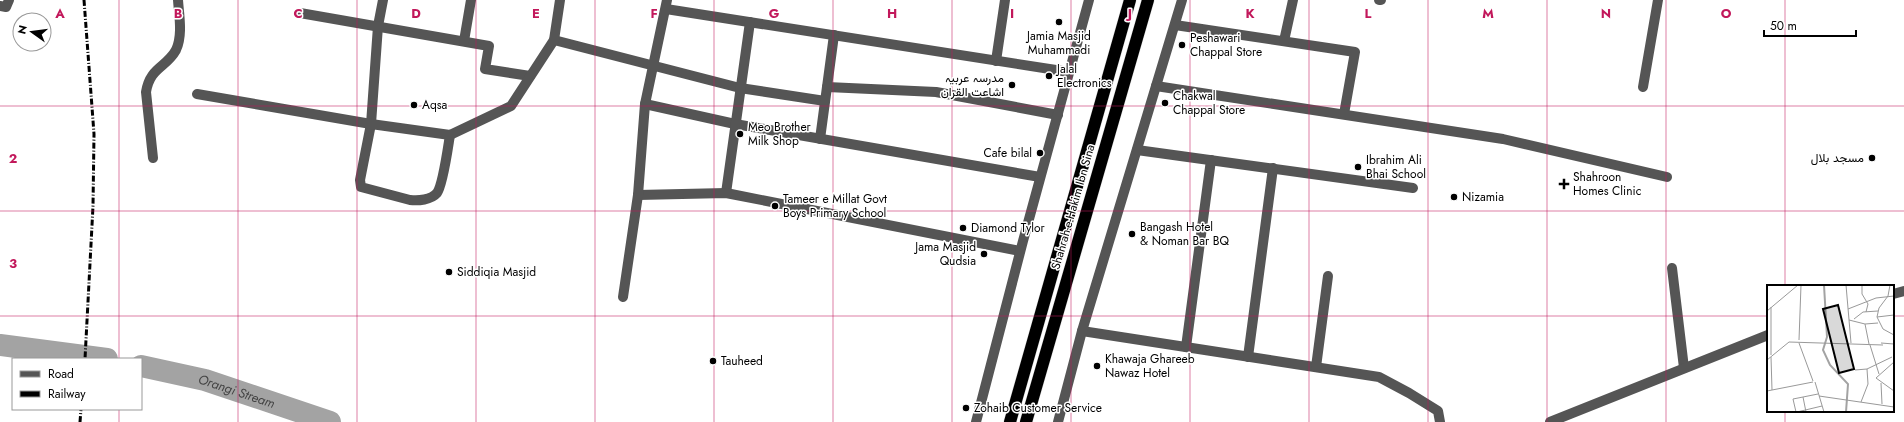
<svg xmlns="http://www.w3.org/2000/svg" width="1904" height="422" font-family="Jost,Vazirmatn,sans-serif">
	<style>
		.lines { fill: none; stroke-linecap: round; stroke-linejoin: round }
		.river { stroke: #a3a3a3; stroke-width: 22 }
		.highway-casing { stroke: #dbdbdb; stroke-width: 13 }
		.minor { stroke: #555; stroke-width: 10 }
		.highway { stroke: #000; stroke-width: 12 }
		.rail { stroke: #000; stroke-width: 3; stroke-dasharray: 6 2 1 2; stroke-linecap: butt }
		.grid { fill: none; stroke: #c2185b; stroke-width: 1; stroke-opacity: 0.55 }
		.poi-dot { fill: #000; stroke: #fff; stroke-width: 1.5 }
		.labels { text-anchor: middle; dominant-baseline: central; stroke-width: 3; stroke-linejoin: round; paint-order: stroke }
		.poi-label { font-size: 12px; fill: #000; stroke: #fff; text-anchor: start }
		.street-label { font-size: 12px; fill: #000; stroke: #fff }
		.water-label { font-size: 13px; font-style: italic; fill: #444; stroke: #fff }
		.inset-river { fill: none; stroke: #a3a3a3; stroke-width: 2 }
		.inset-road { fill: none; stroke: #999; stroke-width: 1 }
		.view { fill: #000; fill-opacity: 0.15; stroke: #000; stroke-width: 2 }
		.inset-edge { fill: none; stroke: #000; stroke-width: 2 }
		.grid-label { font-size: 13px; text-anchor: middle; font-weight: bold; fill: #c2185b; stroke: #fff; stroke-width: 3; stroke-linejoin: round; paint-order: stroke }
	</style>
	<rect width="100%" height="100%" fill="#fff"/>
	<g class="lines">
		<g class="river">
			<path d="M 0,345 L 107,359"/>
			<path id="s1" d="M 141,366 L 205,380 L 330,422"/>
		</g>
		<defs>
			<g id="highway">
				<path d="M 1010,422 L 1130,0"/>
				<path d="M 1026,422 L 1148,0"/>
			</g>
		</defs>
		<use href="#highway" class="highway-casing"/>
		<g class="minor">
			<path d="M 383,0 L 378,26 L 371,124 L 360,180 L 361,187 L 410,200 C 418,201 431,200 437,193 C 443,185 448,147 450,135"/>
			<path d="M 1379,0 L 1381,0"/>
			<path d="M 0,6 L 6,7 L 9,0"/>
			<path d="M 666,9 L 1069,72"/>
			<path d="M 300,13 L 489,46 L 485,69 L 530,76"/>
			<path d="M 1175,25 L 1355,52 L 1344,114"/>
			<path d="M 554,40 L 740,88 L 825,101"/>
			<path d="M 464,41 L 471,0"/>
			<path d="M 1284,41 L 1293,0"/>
			<path d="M 996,61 L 1005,0"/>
			<path d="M 1156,86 L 1503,139 L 1667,177"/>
			<path d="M 827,87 L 936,92 L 1058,115"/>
			<path d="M 1643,87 L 1658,0"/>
			<path d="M 197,94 L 371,124 L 450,135 L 511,106 L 554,40 L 560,0"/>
			<path d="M 645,104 L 735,124 L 1040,177"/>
			<path d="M 820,139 L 834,35"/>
			<path d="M 1137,150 L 1413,188"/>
			<path d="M 153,158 L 146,92 C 150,67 166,68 176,50 C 183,35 179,15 178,0"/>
			<path d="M 726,193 L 750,22"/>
			<path d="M 638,195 L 726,193 L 1020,251"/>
			<path d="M 1672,268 L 1684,368"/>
			<path d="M 1893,294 L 1904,291"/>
			<path d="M 623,297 L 638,195 L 645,104 L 667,0"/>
			<path d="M 1082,331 L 1379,377 L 1409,393 L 1438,411 L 1440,422"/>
			<path d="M 1186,347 L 1211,160"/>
			<path d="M 1248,357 L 1273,168"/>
			<path d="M 1316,367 L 1328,276"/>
			<path d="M 976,422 L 1023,241 L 1089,0"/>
			<path d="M 1058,422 L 1082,331 L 1182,0"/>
			<path d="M 1550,422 L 1768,335"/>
		</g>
		<use href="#highway" class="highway"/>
		<g class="rail">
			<path d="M 84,0 L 94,134 L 93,206 L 85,359"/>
			<path d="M 80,422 L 81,409"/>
		</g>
	</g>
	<path class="grid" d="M 119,0 L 119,359M 238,0 L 238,422M 357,0 L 357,422M 476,0 L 476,422M 595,0 L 595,422M 714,0 L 714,422M 833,0 L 833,422M 952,0 L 952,422M 1071,0 L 1071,422M 1190,0 L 1190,422M 1309,0 L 1309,422M 1428,0 L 1428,422M 1547,0 L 1547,422M 1666,0 L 1666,422M 1785,0 L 1785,286M 0,106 L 1904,106M 0,211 L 1904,211M 0,316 L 1768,316M 1893,316 L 1904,316M 119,409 L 119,422M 1785,411 L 1785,422"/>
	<g class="poi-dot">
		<circle cx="1059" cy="22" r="4"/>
		<circle cx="1182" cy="45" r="4"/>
		<circle cx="1049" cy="76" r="4"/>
		<circle cx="1012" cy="85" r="4"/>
		<circle cx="1165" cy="103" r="4"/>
		<circle cx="414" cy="105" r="4"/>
		<circle cx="740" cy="134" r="4"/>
		<circle cx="1040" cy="153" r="4"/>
		<circle cx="1872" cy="158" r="4"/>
		<circle cx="1358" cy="167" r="4"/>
		<path d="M1562 178h4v4h4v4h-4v4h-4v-4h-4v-4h4z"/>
		<circle cx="1454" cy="197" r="4"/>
		<circle cx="775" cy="206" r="4"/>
		<circle cx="963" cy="228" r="4"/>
		<circle cx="1132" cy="234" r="4"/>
		<circle cx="984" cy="254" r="4"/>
		<circle cx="449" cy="272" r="4"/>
		<circle cx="713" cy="361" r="4"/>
		<circle cx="1097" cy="366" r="4"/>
		<circle cx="966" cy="408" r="4"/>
	</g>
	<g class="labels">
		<g class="poi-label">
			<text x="1059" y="36" text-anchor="middle">Jamia Masjid<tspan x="1059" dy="14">Muhammadi</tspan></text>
			<text x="1190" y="38">Peshawari<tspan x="1190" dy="14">Chappal Store</tspan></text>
			<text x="1057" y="69">Jalal<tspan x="1057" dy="14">Electronics</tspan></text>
			<text x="1004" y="78" text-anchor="end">مدرسہ عربیہ<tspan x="1004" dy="14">اشاعت القران</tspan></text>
			<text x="1173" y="96">Chakwal<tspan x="1173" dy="14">Chappal Store</tspan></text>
			<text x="422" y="105">Aqsa</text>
			<text x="748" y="127">Meo Brother<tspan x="748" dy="14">Milk Shop</tspan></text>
			<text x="1032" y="153" text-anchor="end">Cafe bilal</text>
			<text x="1864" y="158" text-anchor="end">مسجد بلال</text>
			<text x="1366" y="160">Ibrahim Ali<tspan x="1366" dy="14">Bhai School</tspan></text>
			<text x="1573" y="177">Shahroon<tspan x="1573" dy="14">Homes Clinic</tspan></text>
			<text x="1462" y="197">Nizamia</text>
			<text x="783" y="199">Tameer e Millat Govt<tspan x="783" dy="14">Boys Primary School</tspan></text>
			<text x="1140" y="227">Bangash Hotel<tspan x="1140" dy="14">&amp; Noman Bar BQ</tspan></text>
			<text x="971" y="228">Diamond Tylor</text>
			<text x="976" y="247" text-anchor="end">Jama Masjid<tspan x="976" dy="14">Qudsia</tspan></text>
			<text x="457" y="272">Siddiqia Masjid</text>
			<text x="1105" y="359">Khawaja Ghareeb<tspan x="1105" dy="14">Nawaz Hotel</tspan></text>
			<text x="721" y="361">Tauheed</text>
			<text x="974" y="408">Zohaib Customer Service</text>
		</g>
		<g class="street-label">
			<text transform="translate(1073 207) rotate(-74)">Shahrah-e-Hakim Ibn Sina</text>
		</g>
		<g class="water-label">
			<text stroke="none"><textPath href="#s1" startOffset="99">Orangi Stream</textPath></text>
		</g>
	</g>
	<g transform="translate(1767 285)">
		<rect width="127" height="127" fill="#fff"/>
		<path class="inset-river" d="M 57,0 L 60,52 L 56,65 L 63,80 L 81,99 L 79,127"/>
		<path class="inset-road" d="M 79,0 L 84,58M 95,0 L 95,9 L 101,19 L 99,27M 123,0 L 121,11 L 112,23 L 110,32 L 116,44 L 127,50M 81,24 L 109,13 L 127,11M 0,26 L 31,0M 110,32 L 127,30M 87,34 L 96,27 L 111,26M 82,35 L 98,39 L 111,38M 98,39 L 102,59M 32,55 L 34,0M 32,58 L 46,96M 114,58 L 127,59M 103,60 L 112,89M 4,70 L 4,22M 4,72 L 5,105M 0,75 L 22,57 L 116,60M 127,77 L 109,93 L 127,106M 88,85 L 100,84 L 125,72M 48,97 L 57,127M 114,98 L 115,119M 0,106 L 46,97M 52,111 L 127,122M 36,112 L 39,127M 94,117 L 101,99 L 100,84M 29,127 L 26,114 L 51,109M 30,127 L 55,121"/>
		<path class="view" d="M 71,20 L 87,84 L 72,88 L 56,24 Z"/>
		<rect width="127" height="127" class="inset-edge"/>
	</g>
	<g class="grid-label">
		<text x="60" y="18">A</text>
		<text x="178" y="18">B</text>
		<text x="298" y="18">C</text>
		<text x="416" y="18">D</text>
		<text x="536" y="18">E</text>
		<text x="654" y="18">F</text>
		<text x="774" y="18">G</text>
		<text x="892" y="18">H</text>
		<text x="1012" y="18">I</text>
		<text x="1130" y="18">J</text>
		<text x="1250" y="18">K</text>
		<text x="1368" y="18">L</text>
		<text x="1488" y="18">M</text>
		<text x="1606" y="18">N</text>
		<text x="1726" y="18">O</text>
		<text x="13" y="163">2</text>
		<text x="13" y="268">3</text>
	</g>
	<rect x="12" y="358" width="130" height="52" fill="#ffffff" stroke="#999999"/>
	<rect x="20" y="371" width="20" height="6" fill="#555555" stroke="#999999"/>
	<text x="48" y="378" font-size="12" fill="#000000">Road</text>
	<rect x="20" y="391" width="20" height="6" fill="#000000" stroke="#999999"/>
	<text x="48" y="398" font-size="12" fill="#000000">Railway</text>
	<g transform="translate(32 32) rotate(284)"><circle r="19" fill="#ffffff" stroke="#999999"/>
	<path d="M0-3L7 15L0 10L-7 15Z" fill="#000000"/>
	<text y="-6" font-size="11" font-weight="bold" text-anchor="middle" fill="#000000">N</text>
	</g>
	<path d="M1764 30v6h92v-6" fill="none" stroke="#000000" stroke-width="2"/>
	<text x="1770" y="30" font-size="12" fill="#000000" stroke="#ffffff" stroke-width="3" paint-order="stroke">50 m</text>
</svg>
